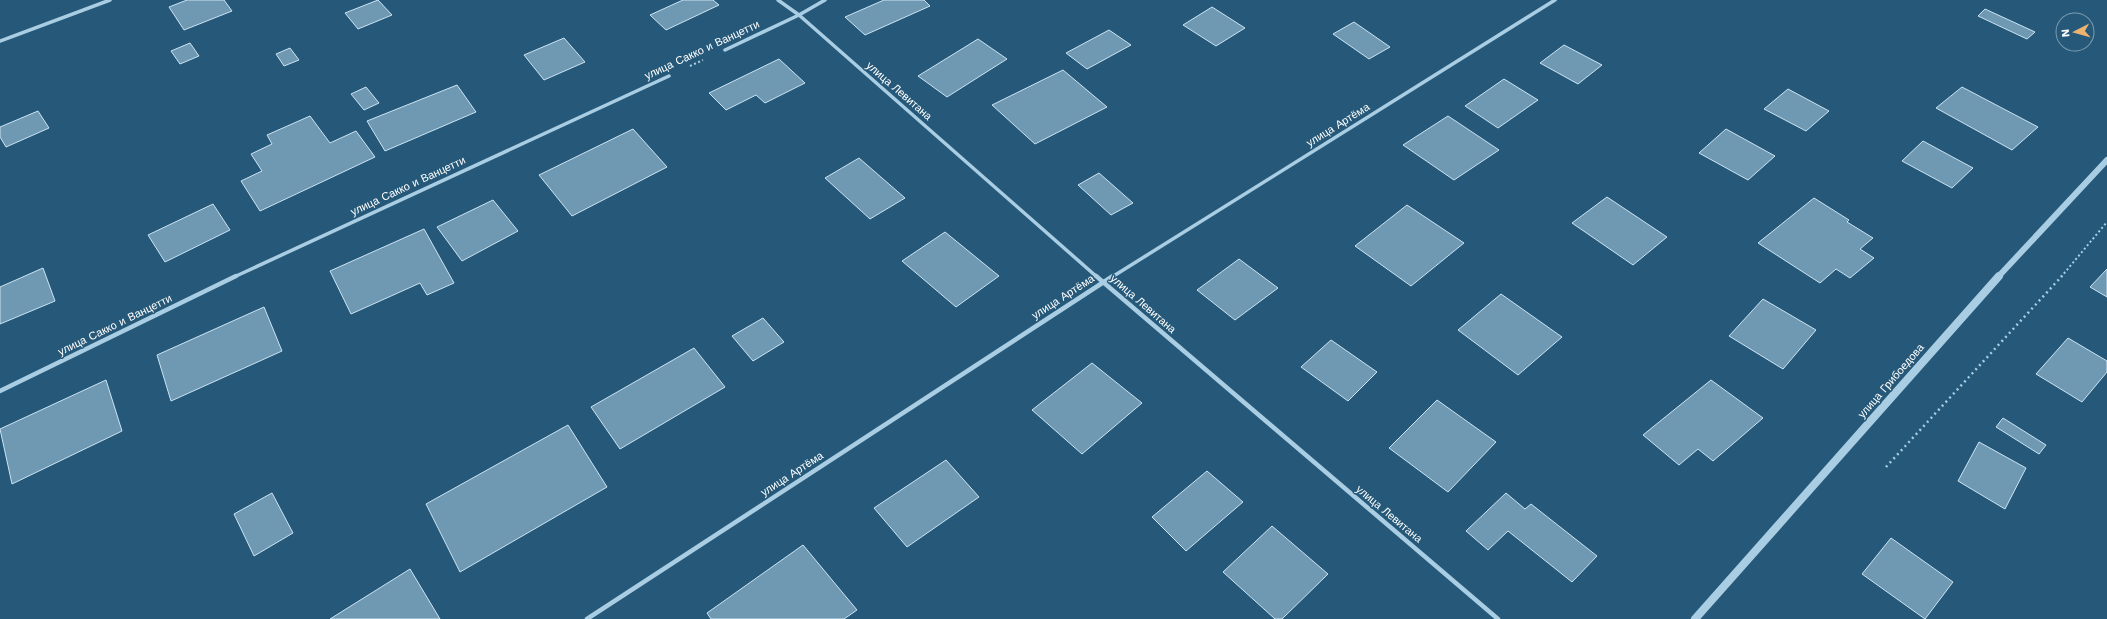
<svg xmlns="http://www.w3.org/2000/svg" width="2107" height="619" font-family="'Work Sans',sans-serif">
	<style>
		.building { fill: #6f99b3; stroke: #cbe4f3 }
		.lines { fill: none; stroke-linecap: round; stroke-linejoin: round }
		.path-far1 { stroke: #a9cde3; stroke-width: 2; stroke-dasharray: 2 2.5; stroke-linecap: butt }
		.path { stroke: #a9cde3; stroke-width: 2.5; stroke-dasharray: 2 3.5; stroke-linecap: butt }
		.minor-far1 { stroke: #a9cde3; stroke-width: 3.5 }
		.minor { stroke: #a9cde3; stroke-width: 4.5 }
		.tertiary-far1 { stroke: #a9cde3; stroke-width: 6 }
		.tertiary { stroke: #a9cde3; stroke-width: 8 }
		.labels { text-anchor: middle; dominant-baseline: central; stroke-width: 3; stroke-linejoin: round; paint-order: stroke }
		.street-label { font-size: 11px; fill: #fff; stroke: #265979 }
	</style>
	<rect width="100%" height="100%" fill="#265979"/>
	<g class="building">
		<path d="M 187,0 L 224,0 L 232,11 L 184,30 L 169,7 Z"/>
		<path d="M 378,0 L 392,15 L 358,29 L 345,13 Z"/>
		<path d="M 683,0 L 713,0 L 719,5 L 666,30 L 650,15 Z"/>
		<path d="M 884,0 L 924,0 L 930,6 L 865,35 L 845,17 Z"/>
		<path d="M 1212,7 L 1245,28 L 1216,46 L 1183,25 Z"/>
		<path d="M 1985,9 L 2035,32 L 2027,39 L 1978,16 Z"/>
		<path d="M 1354,22 L 1390,47 L 1369,59 L 1333,34 Z"/>
		<path d="M 1109,30 L 1131,45 L 1087,69 L 1066,53 Z"/>
		<path d="M 564,38 L 585,62 L 544,80 L 524,55 Z"/>
		<path d="M 978,39 L 1007,59 L 947,97 L 918,76 Z"/>
		<path d="M 190,43 L 199,56 L 180,64 L 171,51 Z"/>
		<path d="M 1564,45 L 1602,65 L 1578,84 L 1540,63 Z"/>
		<path d="M 290,48 L 299,60 L 284,66 L 276,54 Z"/>
		<path d="M 779,59 L 805,83 L 765,103 L 756,95 L 726,110 L 709,93 Z"/>
		<path d="M 1063,70 L 1107,107 L 1035,144 L 992,105 Z"/>
		<path d="M 1504,79 L 1538,100 L 1498,128 L 1465,106 Z"/>
		<path d="M 457,85 L 476,112 L 385,151 L 367,121 Z"/>
		<path d="M 366,87 L 379,103 L 364,110 L 351,94 Z"/>
		<path d="M 1962,87 L 2038,127 L 2012,150 L 1936,108 Z"/>
		<path d="M 1788,89 L 1829,111 L 1806,131 L 1764,109 Z"/>
		<path d="M 38,111 L 49,128 L 6,147 L 0,137 L 0,127 Z"/>
		<path d="M 310,116 L 330,143 L 356,131 L 375,157 L 260,211 L 241,181 L 262,171 L 251,154 L 272,144 L 267,135 Z"/>
		<path d="M 1448,116 L 1499,150 L 1454,180 L 1403,145 Z"/>
		<path d="M 633,129 L 667,167 L 572,216 L 539,175 Z"/>
		<path d="M 1726,129 L 1775,156 L 1748,180 L 1699,153 Z"/>
		<path d="M 1923,141 L 1973,168 L 1952,188 L 1902,161 Z"/>
		<path d="M 859,158 L 905,198 L 870,219 L 825,178 Z"/>
		<path d="M 1099,173 L 1133,203 L 1111,215 L 1078,185 Z"/>
		<path d="M 1607,197 L 1667,237 L 1633,265 L 1572,223 Z"/>
		<path d="M 1814,198 L 1849,220 L 1847,222 L 1873,238 L 1860,249 L 1874,258 L 1850,278 L 1836,269 L 1820,283 L 1758,243 Z"/>
		<path d="M 493,200 L 518,231 L 462,261 L 437,227 Z"/>
		<path d="M 213,204 L 230,230 L 165,262 L 148,235 Z"/>
		<path d="M 1407,205 L 1464,243 L 1411,286 L 1355,246 Z"/>
		<path d="M 424,229 L 454,283 L 427,295 L 420,283 L 351,314 L 330,271 Z"/>
		<path d="M 945,232 L 999,276 L 956,307 L 902,261 Z"/>
		<path d="M 1239,259 L 1278,288 L 1235,320 L 1197,290 Z"/>
		<path d="M 43,268 L 55,301 L 0,324 L 0,287 Z"/>
		<path d="M 2107,269 L 2107,297 L 2090,287 Z"/>
		<path d="M 1501,294 L 1562,337 L 1518,375 L 1458,330 Z"/>
		<path d="M 1763,299 L 1816,330 L 1783,369 L 1729,336 Z"/>
		<path d="M 264,307 L 282,351 L 171,401 L 157,355 Z"/>
		<path d="M 763,318 L 784,342 L 753,361 L 732,336 Z"/>
		<path d="M 2068,338 L 2107,361 L 2107,372 L 2082,402 L 2036,374 Z"/>
		<path d="M 1331,340 L 1377,372 L 1348,401 L 1301,367 Z"/>
		<path d="M 694,348 L 725,387 L 620,449 L 591,407 Z"/>
		<path d="M 1092,363 L 1142,403 L 1082,454 L 1032,410 Z"/>
		<path d="M 106,380 L 122,431 L 12,484 L 0,429 Z"/>
		<path d="M 1711,380 L 1763,418 L 1713,461 L 1698,449 L 1679,465 L 1643,435 Z"/>
		<path d="M 1437,400 L 1496,442 L 1448,492 L 1389,448 Z"/>
		<path d="M 2003,418 L 2046,445 L 2039,454 L 1996,427 Z"/>
		<path d="M 568,425 L 607,487 L 460,572 L 426,504 Z"/>
		<path d="M 1979,442 L 2026,468 L 2005,509 L 1958,481 Z"/>
		<path d="M 946,460 L 979,497 L 907,547 L 874,508 Z"/>
		<path d="M 1207,471 L 1243,502 L 1186,551 L 1152,517 Z"/>
		<path d="M 272,493 L 293,533 L 254,556 L 234,514 Z"/>
		<path d="M 1506,493 L 1525,509 L 1531,504 L 1597,556 L 1572,582 L 1508,531 L 1488,550 L 1466,531 Z"/>
		<path d="M 1272,526 L 1328,574 L 1282,619 L 1275,619 L 1223,572 Z"/>
		<path d="M 1891,538 L 1953,582 L 1925,619 L 1862,574 Z"/>
		<path d="M 803,545 L 857,610 L 844,619 L 711,619 L 707,613 Z"/>
		<path d="M 410,569 L 440,619 L 330,619 Z"/>
	</g>
	<g class="lines">
		<g class="path-far1">
			<path d="M 690,66 L 703,60"/>
			<path d="M 2061,277 L 2107,222"/>
		</g>
		<path class="path" d="M 1886,467 L 2062,276"/>
		<g class="minor-far1">
			<path d="M 778,0 L 799,15 L 1097,277"/>
			<path d="M 0,41 L 110,0"/>
			<path d="M 725,50 L 799,15 L 825,0"/>
			<path d="M 234,277 L 669,76"/>
			<path d="M 1112,277 L 1555,0"/>
		</g>
		<g class="minor">
			<path d="M 1096,276 L 1498,619"/>
			<path d="M 0,391 L 236,276"/>
			<path d="M 587,619 L 1113,276"/>
		</g>
		<path class="tertiary-far1" d="M 1998,277 L 2107,160"/>
		<path class="tertiary" d="M 1695,619 L 1999,276"/>
	</g>
	<g class="labels">
		<g class="street-label">
			<text transform="translate(702 50) rotate(-25)">улица Сакко и Ванцетти</text>
			<text transform="translate(899 91) rotate(41)">улица Левитана</text>
			<text transform="translate(1338 125) rotate(-32)">улица Артёма</text>
			<text transform="translate(408 186) rotate(-25)">улица Сакко и Ванцетти</text>
			<text transform="translate(1063 297) rotate(-33)">улица Артёма</text>
			<text transform="translate(1143 304) rotate(41)">улица Левитана</text>
			<text transform="translate(115 325) rotate(-26)">улица Сакко и Ванцетти</text>
			<text transform="translate(1891 381) rotate(-49)">улица Грибоедова</text>
			<text transform="translate(792 474) rotate(-33)">улица Артёма</text>
			<text transform="translate(1389 514) rotate(40)">улица Левитана</text>
		</g>
	</g>
	<g transform="translate(2075 32) rotate(264)"><circle r="19" fill="#265979" stroke="#7d9baf"/>
	<path d="M0-3L7 15L0 10L-7 15Z" fill="#ecb26f"/>
	<text y="-6" font-size="11" font-weight="bold" text-anchor="middle" fill="#ffffff">N</text>
	</g>
</svg>
